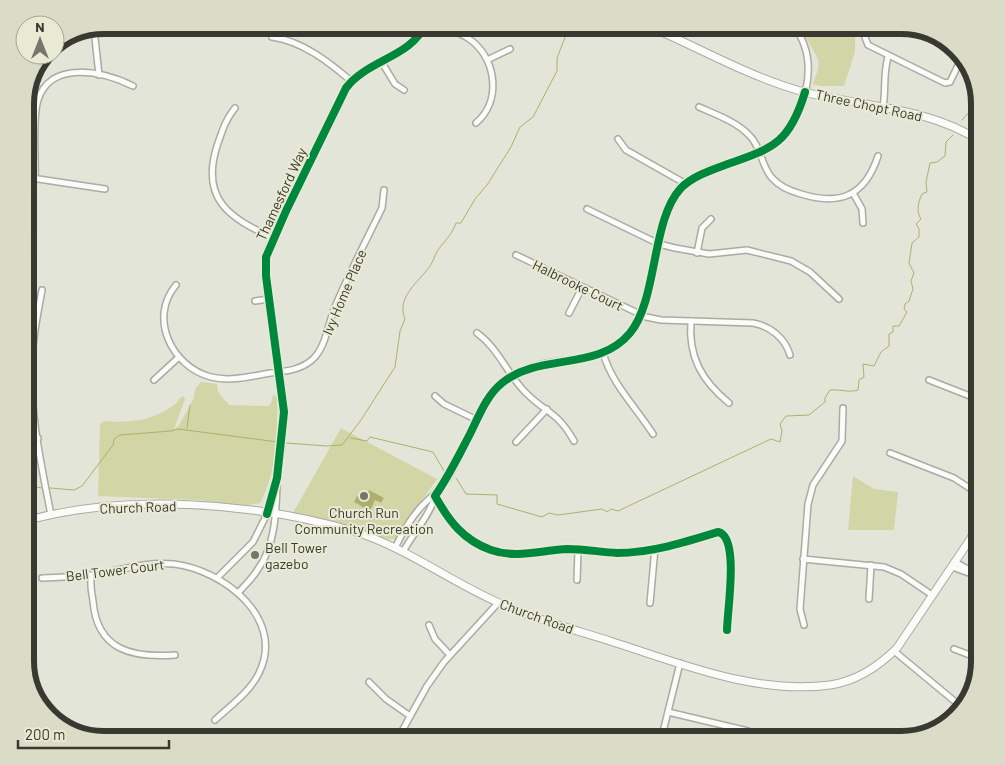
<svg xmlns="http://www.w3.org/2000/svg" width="1005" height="765" font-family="Barlow,sans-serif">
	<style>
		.green { fill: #d2d6a6 }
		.water { fill: #adb06a }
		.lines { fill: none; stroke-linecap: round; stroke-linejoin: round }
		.stream { stroke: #adb06a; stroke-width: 1 }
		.street-casing { stroke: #aaaba1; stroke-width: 8 }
		.secondary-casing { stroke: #aaaba1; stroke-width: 9 }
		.street { stroke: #fbfbf9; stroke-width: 5 }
		.secondary { stroke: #fbfbf9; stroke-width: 7 }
		.cycleway-casing { stroke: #e8ead4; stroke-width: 11 }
		.cycleway { stroke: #00873e; stroke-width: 8 }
		.poi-dot { fill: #75756c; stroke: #e8ead4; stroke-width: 2 }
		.labels { text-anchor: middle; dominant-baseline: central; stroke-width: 4; stroke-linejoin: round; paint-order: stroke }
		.street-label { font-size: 14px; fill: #393931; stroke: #e8ead4 }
		.poi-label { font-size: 14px; fill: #393931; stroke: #e8ead4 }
		.rim { fill: none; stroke: #393931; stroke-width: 6 }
	</style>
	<rect width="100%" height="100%" fill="#e4e5d9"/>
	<g class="green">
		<path d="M 802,25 L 809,25 L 813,30 L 831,25 L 859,25 L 855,36 L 855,52 L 844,86 L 820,86 L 813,84 C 815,77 820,67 818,60 C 817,55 803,34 800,26 Z"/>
		<path d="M 201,382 L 217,384 L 218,392 L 229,405 L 268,406 L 271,403 L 273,395 L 277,397 C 278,432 277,472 260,503 L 242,506 L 199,500 L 98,496 L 100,424 L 104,421 C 129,423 154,421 175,404 C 179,401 178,398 183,396 L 185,399 L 174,429 L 178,427 L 194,398 L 195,389 Z"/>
		<path d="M 341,428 L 437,479 L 395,539 L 385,539 L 337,522 L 293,513 Z"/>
		<path d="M 853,476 L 874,489 L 898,492 L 894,530 L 848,530 Z"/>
	</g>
	<path class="water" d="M 369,490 L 384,498 L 381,503 L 375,500 L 370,511 L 354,502 L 357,496 L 364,499 Z"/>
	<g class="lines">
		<g class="stream">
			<path d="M 962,120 L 979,101"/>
			<path d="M 187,428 L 190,405"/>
			<path d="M 350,438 L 367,441 L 370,437 L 433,452 L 444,471"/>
			<path d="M 286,443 L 327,446 L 342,445 L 361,420 L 395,367 L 400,331 L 405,319 C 396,297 418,283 430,266 C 434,260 436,251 441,246 C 448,237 452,234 456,223 L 461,223 L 475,199 L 487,185 L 511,147 L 520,127 L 533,117 L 557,71 L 557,58 L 570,25"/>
			<path d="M 456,478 L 466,494 L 497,495 L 497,504 L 542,517 L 549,513 L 558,515 L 602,509 L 607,512 L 611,509 L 618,511 L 771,439 L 780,442 L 782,431 L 780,424 L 786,416 L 809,415 L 825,402 L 825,398 L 830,390 C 840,389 849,393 858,390 L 859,380 L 864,377 L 863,364 L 874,366 L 881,352 L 889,346 L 889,334 L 893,332 L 893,326 L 899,326 L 907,312 L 904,309 L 905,304 L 909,301 L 913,289 L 911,281 L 914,273 L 909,263 L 912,243 L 919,237 L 919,229 L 916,224 L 921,219 C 916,212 918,202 922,194 L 927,192 L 926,182 L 930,163 L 937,162 L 945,156 L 946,142 L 953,135"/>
			<path d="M 25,485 L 42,488"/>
			<path d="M 50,488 L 74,490 L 82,486 L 113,445 L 114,439 L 120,435 L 171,431 L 178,429 L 278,442"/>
		</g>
		<defs>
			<g id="street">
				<path d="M 437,25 C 449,29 462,33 472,41 C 497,61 501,102 476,123"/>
				<path d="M 870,25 L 865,37 L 868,45 L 945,83 L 950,82 L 962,57"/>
				<path d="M 94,29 L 99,75"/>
				<path d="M 272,37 C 302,41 329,62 351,81"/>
				<path d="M 487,60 L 510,49"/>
				<path d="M 381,61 L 395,84 L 404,90"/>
				<path d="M 699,107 C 715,114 737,122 749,135 C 761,146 761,166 772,178 C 780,187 790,191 801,194 C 840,206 865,196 878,156"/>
				<path d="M 235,108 C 225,120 222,132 217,146 C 200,200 230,218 273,238"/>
				<path d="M 883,108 C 886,90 883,74 888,57"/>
				<path d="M 618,139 L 626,150 L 686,184"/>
				<path d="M 25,177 L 105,189"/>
				<path d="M 35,178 C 36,157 32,118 38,100 C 51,59 104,72 133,86"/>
				<path d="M 853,193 L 862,209 L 863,223"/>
				<path d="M 587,209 L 659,244 L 675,248 L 709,254 L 747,250 L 791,261 L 810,272 L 839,299"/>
				<path d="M 697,253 L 702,228 L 711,219"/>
				<path d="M 516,255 L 646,317 L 661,320 L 753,323 C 770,326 785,338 790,355"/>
				<path d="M 176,285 C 148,318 172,367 211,377 C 231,382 252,376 271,373 C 287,371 301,370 313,359 C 326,347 328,323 335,307 C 349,273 366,241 382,208 L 384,190"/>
				<path d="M 42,290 C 38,313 33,335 32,358 C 29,410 41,464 51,515"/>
				<path d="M 255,301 L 269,299"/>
				<path d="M 569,313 L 582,288"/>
				<path d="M 691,321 C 688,357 702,381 729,403"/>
				<path d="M 477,333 C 499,349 507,374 526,393 C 546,413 558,412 574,441"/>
				<path d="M 603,353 C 612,384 635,406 653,434"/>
				<path d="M 154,380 L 179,357"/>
				<path d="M 929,380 L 980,400"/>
				<path d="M 435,396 L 444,404 L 477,420"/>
				<path d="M 25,439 L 38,438"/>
				<path d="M 516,442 L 547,409"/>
				<path d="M 890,453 L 954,478 L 980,495"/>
				<path d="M 435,496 C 449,521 463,540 491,550 C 516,559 542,550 567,549 C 584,549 600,552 617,553 C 651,553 686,542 718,532 C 740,536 727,612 727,630"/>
				<path d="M 395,548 C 402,533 410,519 421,507 C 430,497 438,492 447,480 C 470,444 478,394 519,372 C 554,354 598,367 627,336 C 656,305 652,233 675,197 C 712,140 782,186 806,89 C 811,66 808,44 793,25"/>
				<path d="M 403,552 C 413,533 429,517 435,497"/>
				<path d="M 803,559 L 884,567 L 901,574 L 932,595"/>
				<path d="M 955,562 L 980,576"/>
				<path d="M 952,567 L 980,577"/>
				<path d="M 92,575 C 89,582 92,593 93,601 C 97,651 133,658 175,655"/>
				<path d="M 42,578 C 58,577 75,577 91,575 C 119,571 145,561 174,564 C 223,570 286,618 259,673 C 250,692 230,706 215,720"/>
				<path d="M 217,578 L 253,542 L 267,514 L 277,478 L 282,446 L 283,398 L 265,270 L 269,246 L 346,88 C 367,60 411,57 425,25"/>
				<path d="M 577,580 L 578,550"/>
				<path d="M 238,593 C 245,585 253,578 258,569 C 275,546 276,513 277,486"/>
				<path d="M 869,599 L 871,565"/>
				<path d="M 650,603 L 655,548"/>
				<path d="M 429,625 L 435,639 L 450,655"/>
				<path d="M 804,625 L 800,609 L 808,504 L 813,485 L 842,441 L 843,408"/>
				<path d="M 954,649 L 980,659"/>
				<path d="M 894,651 L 964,709"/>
				<path d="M 369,682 L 386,699 L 410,716"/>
				<path d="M 38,703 L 88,735"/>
				<path d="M 668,712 L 748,731"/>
				<path d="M 318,736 L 322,740"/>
				<path d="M 397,740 L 427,686 L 444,662 L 498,603"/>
				<path d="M 481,740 L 482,733"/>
				<path d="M 661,740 L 680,663"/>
			</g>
			<g id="secondary">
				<path d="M 646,25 C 698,47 749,77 804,92 C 863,107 928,107 980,141"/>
				<path d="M 25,521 C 126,493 253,502 353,531 C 405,547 448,580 497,602 C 534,619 572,629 610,641 C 679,663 756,695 830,685 C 857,681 878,667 897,648 L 971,538 L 980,519"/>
			</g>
		</defs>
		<use href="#street" class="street-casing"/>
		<use href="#secondary" class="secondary-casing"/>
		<use href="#street" class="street"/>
		<use href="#secondary" class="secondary"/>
		<defs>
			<g id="cycleway">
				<path d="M 267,514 L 277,478 L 284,412 L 266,276 L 266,257 L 286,211 L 346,88 C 367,60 411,57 425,25"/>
				<path d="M 727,630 C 727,612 740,536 718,532 C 686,542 651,553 617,553 C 600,552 584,549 567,549 C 542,550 516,559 491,550 C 463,540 449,521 435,496 C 449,476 459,455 470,434 C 479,416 486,396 502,383 C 540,352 598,372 630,333 C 658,299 651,220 681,188 C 691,178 704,173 717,168 C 768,149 788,149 805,92"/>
			</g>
		</defs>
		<use href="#cycleway" class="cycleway-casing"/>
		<use href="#cycleway" class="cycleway"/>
	</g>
	<g class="poi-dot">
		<circle cx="364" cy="496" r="5"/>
		<circle cx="255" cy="555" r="5"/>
	</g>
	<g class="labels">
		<g class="street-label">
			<text transform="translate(869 105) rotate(12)">Three Chopt Road</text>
			<text transform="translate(281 194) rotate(-65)">Thamesford Way</text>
			<text transform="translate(578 285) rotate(26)">Halbrooke Court</text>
			<text transform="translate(344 292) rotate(-67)">Ivy Home Place</text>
			<text transform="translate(138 507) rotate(-2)">Church Road</text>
			<text transform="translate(115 570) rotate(-7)">Bell Tower Court</text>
			<text transform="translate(537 616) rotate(20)">Church Road</text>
		</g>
		<g class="poi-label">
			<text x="364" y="512">Church Run<tspan x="364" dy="16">Community Recreation</tspan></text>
			<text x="265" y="547" text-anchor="start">Bell Tower<tspan x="265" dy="16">gazebo</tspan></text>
		</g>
	</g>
	<path d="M0 0H1005V765H0ZM104 34H901A70 70 0 0 1 971 104V661A70 70 0 0 1 901 731H104A70 70 0 0 1 34 661V104A70 70 0 0 1 104 34Z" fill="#dadcc7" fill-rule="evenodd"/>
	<path class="rim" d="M104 34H901A70 70 0 0 1 971 104V661A70 70 0 0 1 901 731H104A70 70 0 0 1 34 661V104A70 70 0 0 1 104 34Z"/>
	<g transform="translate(40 40)"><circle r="24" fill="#e8ead4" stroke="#a2a393"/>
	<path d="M0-4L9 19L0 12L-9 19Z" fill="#75756c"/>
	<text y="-8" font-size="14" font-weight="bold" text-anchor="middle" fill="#393931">N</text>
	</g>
	<path d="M18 740v8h151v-8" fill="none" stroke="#393931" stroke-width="2.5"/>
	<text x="25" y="740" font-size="15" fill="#393931" stroke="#e8ead4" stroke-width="4" paint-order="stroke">200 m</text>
</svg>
